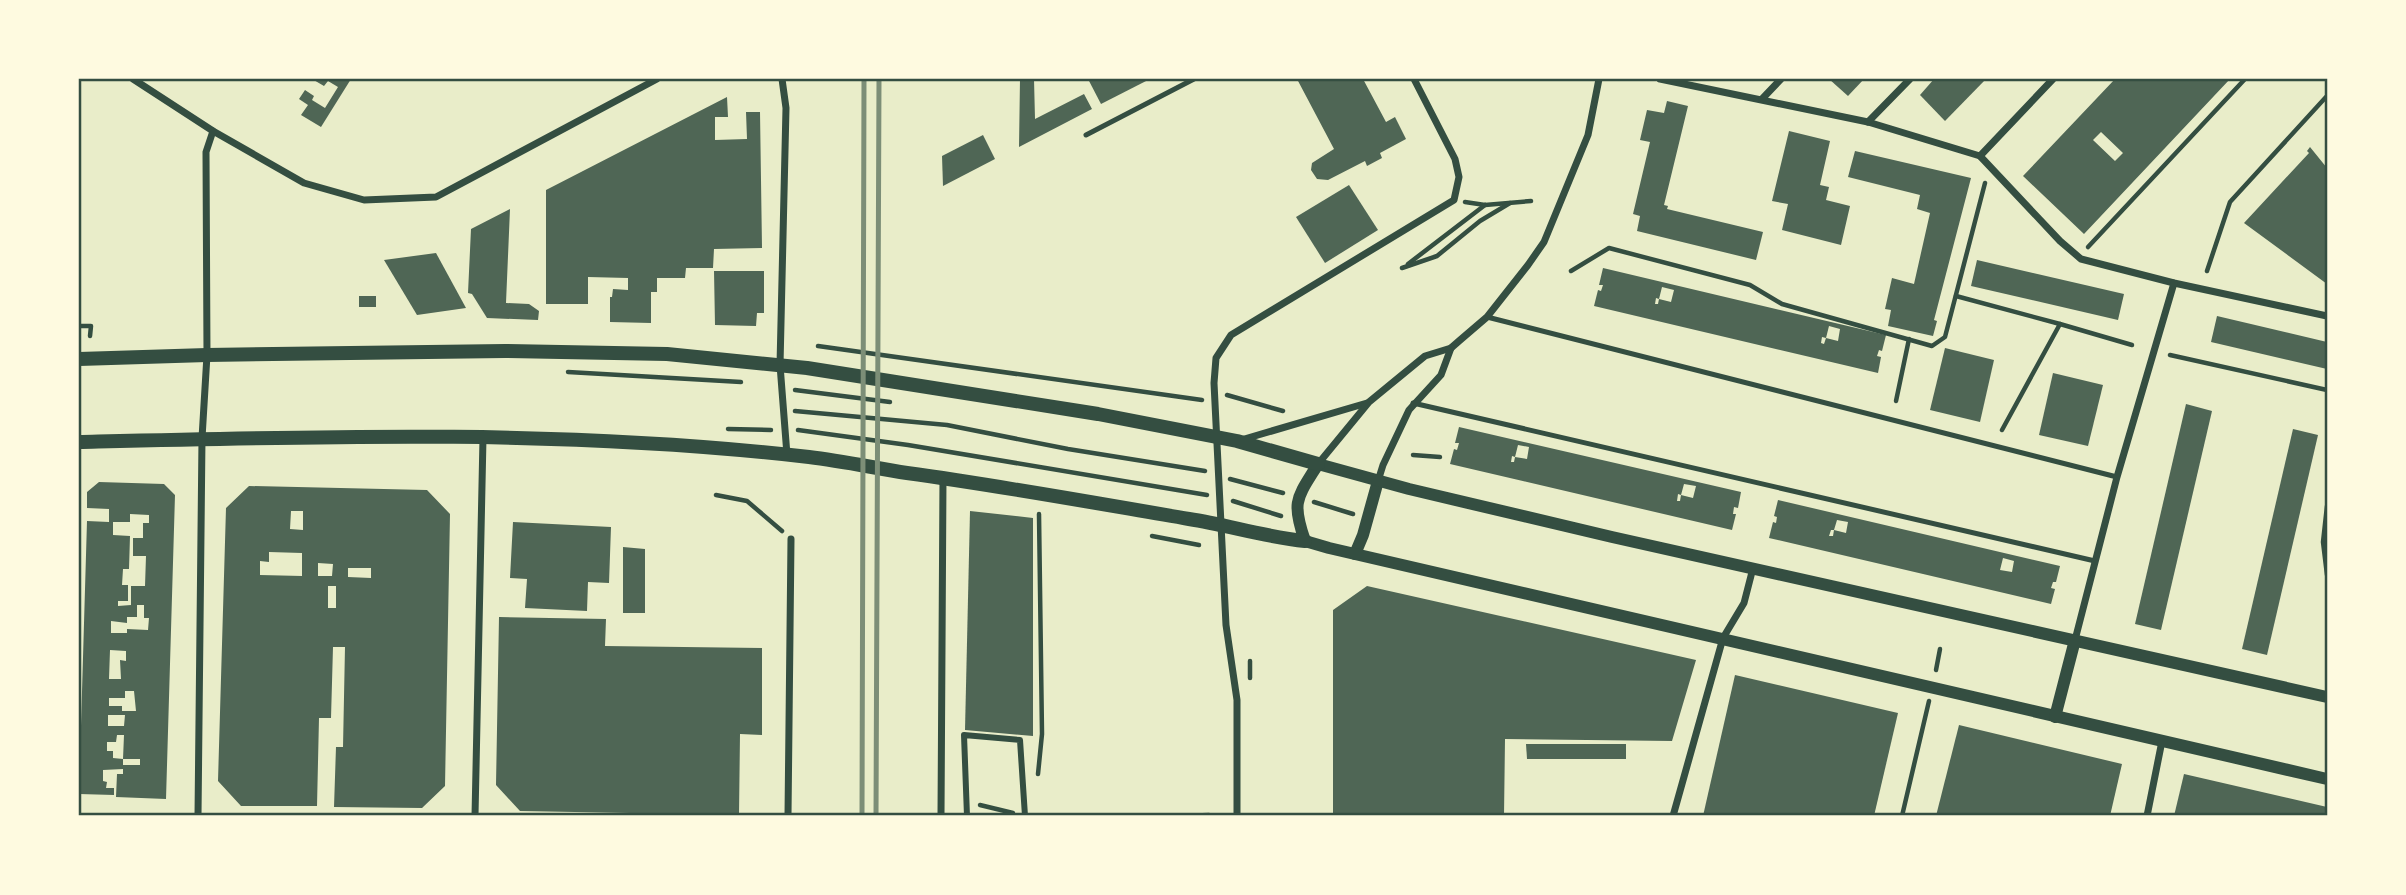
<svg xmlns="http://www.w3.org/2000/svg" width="2406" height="895" font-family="Mulish,sans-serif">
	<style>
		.building { fill: #4f6655; fill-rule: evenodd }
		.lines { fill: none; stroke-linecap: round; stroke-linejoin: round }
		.path { stroke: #344e41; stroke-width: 4.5 }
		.service { stroke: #344e41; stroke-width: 5 }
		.pedestrian { stroke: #344e41; stroke-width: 6 }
		.minor { stroke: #344e41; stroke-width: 7 }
		.tertiary { stroke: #344e41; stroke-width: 12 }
		.secondary { stroke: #344e41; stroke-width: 14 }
		.rail { stroke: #7c8e77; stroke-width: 5 }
		.neatline { fill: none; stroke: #344e41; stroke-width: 2.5 }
	</style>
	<rect width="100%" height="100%" fill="#e9edc9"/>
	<g class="building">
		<path d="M 312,79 L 351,79 L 321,127 L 301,115 L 308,105 L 299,99 L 305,90 L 314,96 L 312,100 L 325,108 L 338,87 L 328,81 L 324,86 Z"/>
		<path d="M 1020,79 L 1034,79 L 1035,119 L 1084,94 L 1092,109 L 1019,147 Z"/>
		<path d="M 1088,79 L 1150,79 L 1101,104 Z"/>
		<path d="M 1297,79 L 1363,79 L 1386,122 L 1395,117 L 1406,139 L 1380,153 L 1382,158 L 1367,166 L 1365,161 L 1328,180 L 1317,179 L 1311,170 L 1312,163 L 1334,149 Z"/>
		<path d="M 1829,79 L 1864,79 L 1848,96 Z"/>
		<path d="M 1934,79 L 1986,79 L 1945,121 L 1920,95 Z"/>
		<path d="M 2115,79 L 2230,79 L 2084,234 L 2023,176 ZM 2101,132 L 2123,153 L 2115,161 L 2093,140 Z"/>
		<path d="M 727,97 L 728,117 L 715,117 L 715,140 L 747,139 L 746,112 L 760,112 L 762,248 L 714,249 L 713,268 L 686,268 L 685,278 L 657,278 L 657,292 L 651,292 L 651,323 L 610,322 L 610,297 L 612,297 L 613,289 L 628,290 L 628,278 L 588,277 L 588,304 L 546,304 L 546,190 Z"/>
		<path d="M 1667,101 L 1688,106 L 1664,205 L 1668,206 L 1667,209 L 1763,232 L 1756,260 L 1637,231 L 1640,216 L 1633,214 L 1650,142 L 1640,140 L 1647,110 L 1664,113 Z"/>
		<path d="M 1789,131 L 1830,141 L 1820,185 L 1829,187 L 1826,200 L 1850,206 L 1841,245 L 1782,230 L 1788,204 L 1772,201 Z"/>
		<path d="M 983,135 L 995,159 L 943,186 L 942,156 Z"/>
		<path d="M 2310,147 L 2327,168 L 2327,284 L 2244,223 L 2309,153 L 2307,151 Z"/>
		<path d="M 1855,151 L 1971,178 L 1934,320 L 1937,321 L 1933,336 L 1888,326 L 1891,310 L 1885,309 L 1892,278 L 1914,284 L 1930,213 L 1917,209 L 1920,195 L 1848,177 Z"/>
		<path d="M 1349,185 L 1378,230 L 1325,263 L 1296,217 Z"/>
		<path d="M 510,209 L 506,303 L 529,304 L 539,311 L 538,320 L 487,318 L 472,294 L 468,293 L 471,229 Z"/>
		<path d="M 436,253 L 466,308 L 417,315 L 384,260 Z"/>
		<path d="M 1977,260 L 2124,294 L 2118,320 L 1971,286 Z"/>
		<path d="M 1603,268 L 1886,335 L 1882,351 L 1879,350 L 1877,356 L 1881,357 L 1878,373 L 1594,306 L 1598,290 L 1601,291 L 1603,285 L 1599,285 ZM 1662,287 L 1674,290 L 1671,302 L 1659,299 L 1658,304 L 1655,304 L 1656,298 L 1659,299 ZM 1829,326 L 1840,329 L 1838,341 L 1826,338 L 1824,344 L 1821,343 L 1822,337 L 1826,338 Z"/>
		<path d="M 714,271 L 764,271 L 764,313 L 757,313 L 756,326 L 715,325 Z"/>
		<rect x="359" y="296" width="17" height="11"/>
		<path d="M 2217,316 L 2327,342 L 2327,369 L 2211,342 Z"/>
		<path d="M 1945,348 L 1994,360 L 1980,422 L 1930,410 Z"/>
		<path d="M 2053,373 L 2103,385 L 2088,446 L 2039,435 Z"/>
		<path d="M 2186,404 L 2212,411 L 2161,630 L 2135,624 Z"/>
		<path d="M 1459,427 L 1741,492 L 1738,508 L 1734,507 L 1733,514 L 1736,514 L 1732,530 L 1450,464 L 1454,449 L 1457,450 L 1459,443 L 1455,443 ZM 1518,445 L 1529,447 L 1527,459 L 1515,457 L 1514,462 L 1511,462 L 1512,456 L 1515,457 ZM 1684,484 L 1696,486 L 1693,498 L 1681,495 L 1680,501 L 1677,501 L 1678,494 L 1681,495 Z"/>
		<path d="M 2293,429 L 2318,435 L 2267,655 L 2242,649 Z"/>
		<path d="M 99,482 L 164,484 L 175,495 L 166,799 L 116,797 L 117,774 L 123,774 L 123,769 L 103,770 L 103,781 L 107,782 L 106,788 L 114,788 L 114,795 L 79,794 L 87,521 L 109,522 L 109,509 L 87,508 L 87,492 ZM 130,514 L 149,515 L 149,523 L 143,523 L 143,538 L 133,538 L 133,556 L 146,556 L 145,586 L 131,586 L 131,605 L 118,606 L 118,601 L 128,601 L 128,585 L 122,585 L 123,569 L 129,569 L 130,536 L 113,535 L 113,522 L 130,522 ZM 137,605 L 144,605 L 144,618 L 149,618 L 148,630 L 127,629 L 127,633 L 111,633 L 111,621 L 127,623 L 127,617 L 137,617 ZM 110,650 L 126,651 L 126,661 L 120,660 L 121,679 L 109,679 ZM 125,691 L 134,691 L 136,711 L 122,711 L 122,706 L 109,706 L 109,698 L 125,698 ZM 108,715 L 125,715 L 124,726 L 108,726 ZM 117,735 L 124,735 L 123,759 L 140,759 L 140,765 L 123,765 L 123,759 L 113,758 L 113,751 L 107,751 L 107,742 L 116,742 Z"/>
		<path d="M 249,486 L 427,490 L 450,514 L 445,786 L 422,808 L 334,807 L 336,747 L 343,747 L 345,647 L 333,647 L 331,718 L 319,718 L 317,806 L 241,806 L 218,781 L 226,508 ZM 291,511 L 303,511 L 303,530 L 290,529 ZM 269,552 L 302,553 L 302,576 L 260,575 L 260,561 L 269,562 ZM 318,563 L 333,564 L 332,576 L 318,576 ZM 348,568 L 371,568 L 371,578 L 348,577 ZM 328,586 L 336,586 L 336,608 L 328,608 Z"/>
		<path d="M 1778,500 L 2060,566 L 2056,582 L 2053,582 L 2051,588 L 2055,589 L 2051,604 L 1769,538 L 1773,522 L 1776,523 L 1777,517 L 1774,516 ZM 1837,520 L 1848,522 L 1846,533 L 1834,530 L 1833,536 L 1829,536 L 1831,530 L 1834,530 ZM 2003,558 L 2014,561 L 2012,572 L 2000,570 Z"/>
		<path d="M 970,511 L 1033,518 L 1033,736 L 965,730 Z"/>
		<path d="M 513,522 L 611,527 L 609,583 L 588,582 L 587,611 L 525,608 L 527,579 L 510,578 Z"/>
		<path d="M 623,547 L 645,549 L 645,613 L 623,613 Z"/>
		<path d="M 1367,586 L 1696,660 L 1672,741 L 1505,739 L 1504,816 L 1333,816 L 1333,610 Z"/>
		<path d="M 499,617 L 606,619 L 605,646 L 762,648 L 762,735 L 740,734 L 739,815 L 520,811 L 496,785 Z"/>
		<path d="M 1735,675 L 1898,713 L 1874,816 L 1703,816 Z"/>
		<path d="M 1959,725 L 2122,764 L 2110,816 L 1936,816 Z"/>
		<path d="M 1526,744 L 1626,744 L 1626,759 L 1527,759 Z"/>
		<path d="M 2184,774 L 2327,807 L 2327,816 L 2174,816 Z"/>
	</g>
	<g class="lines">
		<g class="path">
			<path d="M 1465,202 L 1485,205 L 1531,201"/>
			<path d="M 2088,247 L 2245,79"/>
			<path d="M 1408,264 L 1485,205"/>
			<path d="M 1402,268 L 1437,256 L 1480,221 L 1510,203"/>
			<path d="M 1571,271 L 1609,248 L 1750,285 L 1782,304 L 1932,346 L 1945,337 L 1985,183"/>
			<path d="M 2207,271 L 2230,202 L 2326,97"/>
			<path d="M 1956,296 L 2060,324 L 2002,430"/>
			<path d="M 2060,324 L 2132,345"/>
			<path d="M 79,326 L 91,326 L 90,336"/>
			<path d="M 818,346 L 1202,400"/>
			<path d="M 2170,355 L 2327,390"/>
			<path d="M 568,372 L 741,382"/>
			<path d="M 795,390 L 890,402"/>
			<path d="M 1227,395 L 1283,411"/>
			<path d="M 1896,401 L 1909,339"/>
			<path d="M 795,411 L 947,425 L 1068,449 L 1205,471"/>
			<path d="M 728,429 L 771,430"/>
			<path d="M 798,430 L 908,445 L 1207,495"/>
			<path d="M 1413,455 L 1440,457"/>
			<path d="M 1230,479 L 1283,493"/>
			<path d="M 716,495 L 747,501 L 782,531"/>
			<path d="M 1233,501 L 1281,516"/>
			<path d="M 1314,502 L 1353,514"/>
			<path d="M 2327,506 L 2323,542 L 2327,575"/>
			<path d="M 1152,536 L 1199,545"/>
			<path d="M 1250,661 L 1250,678"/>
			<path d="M 1936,670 L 1940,649"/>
			<path d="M 1038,774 L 1042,734 L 1039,514"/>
			<path d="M 980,805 L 1013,813"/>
			<path d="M 1181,816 L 1209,815"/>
			<path d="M 1902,816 L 1929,701"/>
		</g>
		<g class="service">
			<path d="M 1086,135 L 1194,79"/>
			<path d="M 1487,317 L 2117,477"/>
			<path d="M 1413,403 L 2095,561"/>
		</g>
		<path class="pedestrian" d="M 967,816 L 964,735 L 1020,740 L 1025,816"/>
		<g class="minor">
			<path d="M 133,79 L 213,131 L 304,183 L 364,200 L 436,197 L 657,79"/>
			<path d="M 782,79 L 786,108 L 780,365 L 787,455"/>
			<path d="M 1660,79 L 1868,122 L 1980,156 L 2060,241 L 2081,259 L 2174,283 L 2327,316"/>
			<path d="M 1762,99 L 1781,79"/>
			<path d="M 1868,122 L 1910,79"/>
			<path d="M 1980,156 L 2053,79"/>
			<path d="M 1241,440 L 1367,403"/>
			<path d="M 1318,464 L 1369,402 L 1425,356 L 1451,348 L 1459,341 L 1487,317 L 1528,265 L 1544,242 L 1588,135 L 1599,79"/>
			<path d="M 1378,481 L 1383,465 L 1409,410 L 1441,375 L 1451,348"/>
			<path d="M 2075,640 L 2117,477 L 2174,283"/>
			<path d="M 198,816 L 202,438 L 207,355 L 206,152 L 213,131"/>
			<path d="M 475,816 L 483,438"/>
			<path d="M 788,816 L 791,539"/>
			<path d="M 941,816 L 943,478"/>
			<path d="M 1237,816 L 1237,700 L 1226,625 L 1214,383 L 1216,358 L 1231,335 L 1454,200 L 1459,177 L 1455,159 L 1414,79"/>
			<path d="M 1673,816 L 1723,638 L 1744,603 L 1753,568"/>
			<path d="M 2147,816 L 2162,741"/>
		</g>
		<g class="tertiary">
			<path d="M 1355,554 L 1363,535 L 1378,481"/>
			<path d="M 2327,697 L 1612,537 L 1409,489 L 1318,464 C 1297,498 1291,501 1305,541 L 1329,548 L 2327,779"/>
			<path d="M 2055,717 L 2075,640"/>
		</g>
		<g class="secondary">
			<path d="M 79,359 L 207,355 L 505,351 L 667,354 L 807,368 L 1098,414 L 1237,441 L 1318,464"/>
			<path d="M 79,442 C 322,436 567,429 809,457 C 842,461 875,468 907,473 C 1002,486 1095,503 1189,519 C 1228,525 1265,537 1305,541"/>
		</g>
		<g class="rail">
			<path d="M 862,816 L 864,79"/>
			<path d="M 876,816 L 879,79"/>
		</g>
	</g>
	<rect width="2406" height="895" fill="none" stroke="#fefae0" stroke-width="161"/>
	<rect x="80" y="80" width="2246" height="734" class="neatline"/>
</svg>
